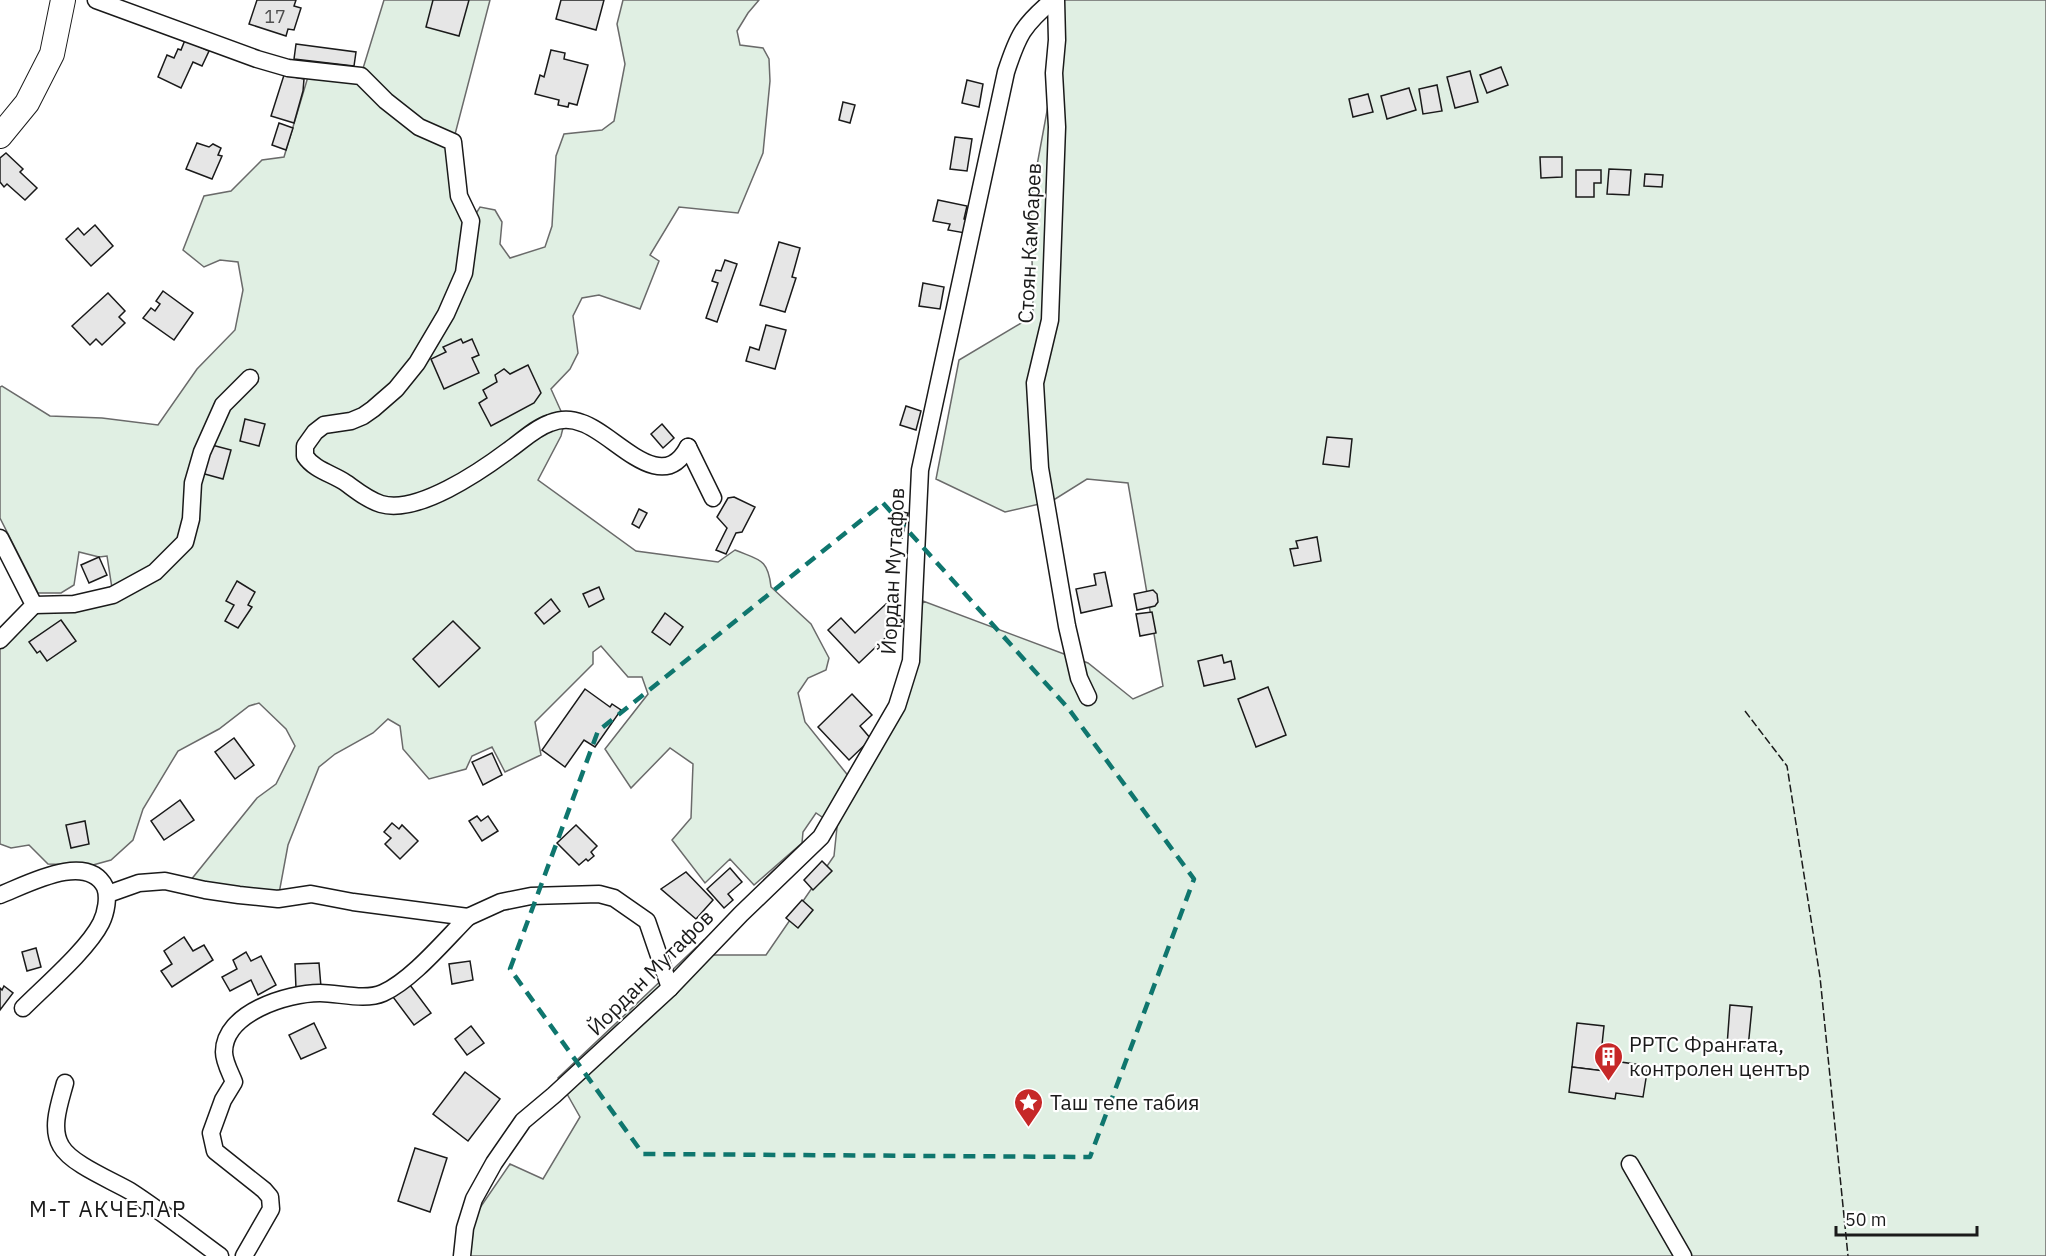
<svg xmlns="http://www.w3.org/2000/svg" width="2046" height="1256" font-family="'IBM Plex Sans',sans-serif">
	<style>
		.green { fill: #e0efe3; stroke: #6a6a6a; stroke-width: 1.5 }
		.building { fill: #e6e6e6; stroke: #1a1a1a; stroke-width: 1.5 }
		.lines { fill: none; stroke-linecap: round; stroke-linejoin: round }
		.minor-casing { stroke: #1a1a1a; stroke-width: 19 }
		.secondary-casing { stroke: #1a1a1a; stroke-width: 26 }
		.minor { stroke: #fff; stroke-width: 16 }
		.secondary { stroke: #fff; stroke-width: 24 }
		.fence { stroke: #1a1a1a; stroke-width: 1.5; stroke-dasharray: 8 3; stroke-linecap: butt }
		.marked { fill: none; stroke: #0f766e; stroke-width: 4.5; stroke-dasharray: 12 8; stroke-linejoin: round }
		.labels { text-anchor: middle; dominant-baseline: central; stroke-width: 4.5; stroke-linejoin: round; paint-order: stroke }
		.number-label { font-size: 18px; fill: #4d4d4d }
		.street-label { font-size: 21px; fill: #1a1a1a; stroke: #fff }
		.poi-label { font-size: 21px; fill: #1a1a1a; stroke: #fff; text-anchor: start }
		.neighbourhood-label { font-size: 22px; letter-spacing: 1.5px; fill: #1a1a1a; stroke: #fff }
	</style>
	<rect width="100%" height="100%" fill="#fff"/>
	<path class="green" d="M 384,0 L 490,0 L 453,142 L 472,220 L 480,207 L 495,210 L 502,222 L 500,244 L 510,258 L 545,247 L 552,226 L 556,156 L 564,134 L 602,130 L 614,121 L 625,64 L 617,24 L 623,0 L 759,0 L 748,13 L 737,31 L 740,45 L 763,48 L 769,59 L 770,81 L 763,153 L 738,213 L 679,207 L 650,255 L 659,261 L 640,309 L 599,295 L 582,298 L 573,316 L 578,353 L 570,369 L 551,389 L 565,420 L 561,436 L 538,480 L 636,551 L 718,562 L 735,550 C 759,560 768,558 771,587 L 811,624 L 829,658 L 826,670 L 808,678 L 798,693 L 805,722 L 854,783 L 903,711 L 923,601 L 1088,663 L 1133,699 L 1163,686 L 1128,483 L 1087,479 L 1052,501 L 1005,512 L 936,479 L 959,360 L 1033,316 L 1031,198 L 1054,73 L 1056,0 L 2046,0 L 2046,1256 L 470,1256 L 475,1215 L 510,1164 L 543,1179 L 580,1117 L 558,1078 L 704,940 L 712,955 L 766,955 L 834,856 L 837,827 L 816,813 L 803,832 L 802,843 L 754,885 L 730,859 L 705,883 L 672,840 L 691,818 L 693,764 L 670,748 L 631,788 L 605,749 L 648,694 L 642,677 L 628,677 L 601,646 L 593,652 L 593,664 L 535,722 L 541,755 L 505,772 L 492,747 L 472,756 L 466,769 L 429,779 L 403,749 L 400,726 L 388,719 L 373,733 L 335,754 L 319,767 L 288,845 L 278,899 L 186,886 L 257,798 L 276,784 L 295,746 L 286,729 L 259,703 L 249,706 L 219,729 L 178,751 L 143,809 L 133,840 L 111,860 L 93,865 L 48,864 L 29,845 L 11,848 L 0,844 L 0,644 L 34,611 L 113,595 L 107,556 L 99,557 L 79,552 L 74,585 L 61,593 L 38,593 L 0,518 L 0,387 L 2,386 L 50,416 L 102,418 L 158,425 L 197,369 L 235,330 L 243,290 L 238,262 L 220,260 L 204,267 L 183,250 L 204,196 L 231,191 L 262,160 L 284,157 L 310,70 L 361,75 Z"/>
	<g class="building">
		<path d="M 257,0 L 296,0 L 294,6 L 301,8 L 294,30 L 288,29 L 286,36 L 249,24 Z"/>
		<path d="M 433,0 L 469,0 L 459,36 L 426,27 Z"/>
		<path d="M 561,0 L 604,0 L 596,30 L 556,19 Z"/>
		<path d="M 185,40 L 209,51 L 202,66 L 193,62 L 181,88 L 158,77 L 167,55 L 174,58 L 178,49 L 181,50 Z"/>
		<path d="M 296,44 L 356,52 L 354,66 L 294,59 Z"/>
		<path d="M 551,50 L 565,53 L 564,59 L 588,65 L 577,105 L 569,103 L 568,107 L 558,105 L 559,100 L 535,94 L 540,75 L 544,77 Z"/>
		<path d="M 1501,67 L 1508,85 L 1487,93 L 1480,75 Z"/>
		<path d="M 1470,71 L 1478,102 L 1455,108 L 1447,77 Z"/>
		<path d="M 284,75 L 304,79 L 303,91 L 294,123 L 271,116 Z"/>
		<path d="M 967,80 L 983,84 L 979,107 L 962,103 Z"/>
		<path d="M 1437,85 L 1442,111 L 1423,114 L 1419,89 Z"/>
		<path d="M 1409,88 L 1416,110 L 1387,119 L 1381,96 Z"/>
		<path d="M 1368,94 L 1373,112 L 1353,117 L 1349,99 Z"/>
		<path d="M 843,102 L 855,105 L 850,123 L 839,120 Z"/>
		<path d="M 279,123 L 293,128 L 286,150 L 272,145 Z"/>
		<path d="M 955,137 L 972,139 L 967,171 L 950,169 Z"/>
		<path d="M 197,143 L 209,147 L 213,144 L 221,148 L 218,155 L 222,156 L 212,179 L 186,169 Z"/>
		<path d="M 6,153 L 23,169 L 20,172 L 37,188 L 25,200 L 7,184 L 4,187 L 0,182 L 0,158 Z"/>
		<path d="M 1540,157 L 1562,157 L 1562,177 L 1541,178 Z"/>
		<path d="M 1609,169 L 1631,170 L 1629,195 L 1607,194 Z"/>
		<path d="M 1576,170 L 1601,170 L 1601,183 L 1594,183 L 1594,197 L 1576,197 Z"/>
		<path d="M 1645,174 L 1663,175 L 1662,187 L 1644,186 Z"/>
		<path d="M 938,200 L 967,206 L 964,219 L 968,220 L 965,233 L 948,230 L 950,224 L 933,221 Z"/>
		<path d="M 95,225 L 113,246 L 91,266 L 66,239 L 78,228 L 84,235 Z"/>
		<path d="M 779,242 L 800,248 L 792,277 L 796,278 L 785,312 L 760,305 Z"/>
		<path d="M 725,260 L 737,264 L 717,322 L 706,318 L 718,283 L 712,281 L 716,270 L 721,271 Z"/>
		<path d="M 923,283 L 944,287 L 940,309 L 919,306 Z"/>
		<path d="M 163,291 L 193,313 L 174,340 L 143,318 L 151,308 L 155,311 L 160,304 L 156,301 Z"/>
		<path d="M 108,293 L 125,311 L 119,317 L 125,323 L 102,345 L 96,339 L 90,345 L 72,326 Z"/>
		<path d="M 766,325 L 786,330 L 775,369 L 746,361 L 750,347 L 759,350 Z"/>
		<path d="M 461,339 L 463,343 L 472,339 L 479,355 L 472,358 L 479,373 L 444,389 L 431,359 L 446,352 L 443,347 Z"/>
		<path d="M 528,365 L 541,393 L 534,403 L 491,426 L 479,403 L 487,398 L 483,390 L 497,382 L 495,375 L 504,369 L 510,374 Z"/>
		<path d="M 906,406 L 921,411 L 916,430 L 900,425 Z"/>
		<path d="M 245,419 L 265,424 L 259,446 L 240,441 Z"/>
		<path d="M 662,424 L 674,438 L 663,448 L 651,434 Z"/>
		<path d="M 1327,437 L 1352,439 L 1349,467 L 1323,464 Z"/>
		<path d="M 208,444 L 231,450 L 223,479 L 201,473 Z"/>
		<path d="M 734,497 L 755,507 L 742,532 L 736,533 L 726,554 L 716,550 L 727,528 L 717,517 L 728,498 Z"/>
		<path d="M 639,509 L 647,513 L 639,528 L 632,524 Z"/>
		<path d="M 897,511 L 908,513 L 902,538 L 892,536 Z"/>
		<path d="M 1317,537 L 1321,561 L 1294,566 L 1290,549 L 1298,548 L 1296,541 Z"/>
		<path d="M 99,557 L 107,575 L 89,583 L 81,565 Z"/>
		<path d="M 1105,572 L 1112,606 L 1081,613 L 1076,589 L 1096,585 L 1094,574 Z"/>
		<path d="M 237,581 L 255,592 L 248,605 L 252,607 L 238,628 L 225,621 L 234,605 L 226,601 Z"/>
		<path d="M 599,587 L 604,599 L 589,607 L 583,594 Z"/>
		<path d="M 1153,590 L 1157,594 L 1158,602 L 1155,606 L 1137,610 L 1134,594 Z"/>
		<path d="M 551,599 L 560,611 L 544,624 L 535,613 Z"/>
		<path d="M 886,604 L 903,621 L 859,663 L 828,630 L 841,618 L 855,633 Z"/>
		<path d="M 1152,612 L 1156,633 L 1140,636 L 1136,614 Z"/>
		<path d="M 665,613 L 683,627 L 670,645 L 652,632 Z"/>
		<path d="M 61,620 L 76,641 L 47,661 L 40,651 L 37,653 L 29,642 Z"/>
		<path d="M 453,621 L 480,648 L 439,687 L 413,659 Z"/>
		<path d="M 1222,655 L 1224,663 L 1231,661 L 1235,679 L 1204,686 L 1198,661 Z"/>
		<path d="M 1268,687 L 1286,735 L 1256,747 L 1238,699 Z"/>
		<path d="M 585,689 L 610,707 L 612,704 L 621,710 L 595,747 L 584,740 L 565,767 L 542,750 Z"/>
		<path d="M 852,694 L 872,715 L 860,726 L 871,739 L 849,760 L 818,727 Z"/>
		<path d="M 234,738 L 254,765 L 235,779 L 215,752 Z"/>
		<path d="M 492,753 L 502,775 L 483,785 L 472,762 Z"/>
		<path d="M 180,800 L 194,820 L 164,840 L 151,821 Z"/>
		<path d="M 477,816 L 481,821 L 488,816 L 498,831 L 482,841 L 469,821 Z"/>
		<path d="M 85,821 L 89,844 L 71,848 L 66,825 Z"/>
		<path d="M 392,823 L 399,829 L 402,825 L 418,841 L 400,859 L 385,844 L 391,838 L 384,832 Z"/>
		<path d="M 576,825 L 597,846 L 591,852 L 594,856 L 588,861 L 586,859 L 579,865 L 557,843 Z"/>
		<path d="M 822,861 L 832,871 L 813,890 L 804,880 Z"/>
		<path d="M 730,868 L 742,882 L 728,894 L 733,900 L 724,908 L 707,889 Z"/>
		<path d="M 686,872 L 713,900 L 696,919 L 661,889 Z"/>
		<path d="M 802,900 L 813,910 L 798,928 L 786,918 Z"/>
		<path d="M 184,937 L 193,951 L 204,945 L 213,960 L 172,987 L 161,971 L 172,964 L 164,951 Z"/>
		<path d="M 36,948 L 41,967 L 27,971 L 22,952 Z"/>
		<path d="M 246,952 L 251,961 L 261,956 L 276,985 L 258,995 L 251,980 L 230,991 L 222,977 L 237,969 L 233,960 Z"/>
		<path d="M 470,961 L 473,980 L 452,984 L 449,964 Z"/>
		<path d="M 319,963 L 321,987 L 296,989 L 295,964 Z"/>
		<path d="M 410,985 L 431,1013 L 414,1025 L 393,997 Z"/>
		<path d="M 4,986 L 13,993 L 0,1010 L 0,988 L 2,990 Z"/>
		<path d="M 1730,1005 L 1752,1007 L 1748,1048 L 1727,1046 Z"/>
		<path d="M 314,1023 L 326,1048 L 301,1059 L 289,1035 Z"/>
		<path d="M 1577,1023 L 1604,1026 L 1601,1054 L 1606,1054 L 1604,1071 L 1572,1067 Z"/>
		<path d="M 471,1026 L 484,1043 L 467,1055 L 455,1039 Z"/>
		<path d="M 1606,1054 L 1621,1057 L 1621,1062 L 1648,1066 L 1643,1097 L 1616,1093 L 1615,1099 L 1569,1092 L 1572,1067 L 1604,1071 Z"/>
		<path d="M 465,1072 L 500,1099 L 468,1141 L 433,1114 Z"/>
		<path d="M 415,1148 L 447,1158 L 430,1212 L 398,1201 Z"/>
	</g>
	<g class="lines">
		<defs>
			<g id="minor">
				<path d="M 96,0 L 257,59 L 288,68 L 361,76 L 386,101 L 419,127 L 453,142 L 459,196 L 471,221 L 464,273 L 446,314 L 417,363 L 396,389 L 373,409 L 363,416 L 351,421 L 324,425 L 315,432 L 305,446 L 305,456 C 314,470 333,474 346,483 C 357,491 368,500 381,504 C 417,515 481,471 509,450 C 522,441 535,428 550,423 C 560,419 572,419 582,423 C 614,433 661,498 688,447"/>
				<path d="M 1056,0 L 1057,40 L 1054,73 L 1057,127 L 1050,320 L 1035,383 L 1040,468 L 1067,626 L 1079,678 L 1088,697"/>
				<path d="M 688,447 L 713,498"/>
				<path d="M 0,538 L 34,605 L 0,640"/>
				<path d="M 34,605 L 74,604 L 113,595 L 155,572 L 185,542 L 191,519 L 193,483 L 202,452 L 223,405 L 250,378"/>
				<path d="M 108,894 L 139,883 L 165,881 L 205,890 L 239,895 L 278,899 L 311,894 L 353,902 L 468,917 C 445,940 412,980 383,993 C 365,1001 339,993 320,993 C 287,993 224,1013 224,1052 C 224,1062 231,1074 234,1082 L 223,1100 L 211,1133 L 215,1151 L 264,1190 L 270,1197 L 271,1209 L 244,1256"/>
				<path d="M 0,895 C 26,885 87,851 105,887 C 109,897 106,913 101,923 C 88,949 46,985 23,1008"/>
				<path d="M 468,917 L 501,902 L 531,896 L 599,894 L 614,898 L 647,921 L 670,988"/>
				<path d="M 65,1083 C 60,1102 50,1128 61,1146 C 71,1164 111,1180 130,1191 C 161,1211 190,1234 220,1256"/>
				<path d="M 1630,1164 L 1683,1256"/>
				<path d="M 462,1256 L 465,1228 L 474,1199 L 494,1163 L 523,1121 L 554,1095 L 670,988 L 741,914 L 821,837 L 897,706 L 911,661 L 920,470 L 1006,72 C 1018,35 1023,25 1053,0"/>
			</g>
			<path id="secondary" d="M 0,136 L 27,103 L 52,54 L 63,0"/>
		</defs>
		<use href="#minor" class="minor-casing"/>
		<use href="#secondary" class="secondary-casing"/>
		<use href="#minor" class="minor"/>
		<use href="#secondary" class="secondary"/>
		<path class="fence" d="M 1745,711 L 1787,766 L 1820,977 L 1848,1256"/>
	</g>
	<path class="marked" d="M 883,503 L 1068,708 L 1194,879 L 1090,1157 L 643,1154 L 510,969 L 598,731 Z"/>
	<defs>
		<symbol id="building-pin" viewBox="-11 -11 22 30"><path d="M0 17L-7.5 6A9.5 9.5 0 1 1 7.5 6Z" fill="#c62828" stroke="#fff"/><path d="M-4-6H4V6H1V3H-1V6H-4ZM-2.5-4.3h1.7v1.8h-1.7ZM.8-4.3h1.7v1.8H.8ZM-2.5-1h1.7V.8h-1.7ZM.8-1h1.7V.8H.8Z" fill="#fff"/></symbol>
		<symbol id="sight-pin" viewBox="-11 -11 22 30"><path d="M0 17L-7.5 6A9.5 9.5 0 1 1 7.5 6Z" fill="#c62828" stroke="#fff"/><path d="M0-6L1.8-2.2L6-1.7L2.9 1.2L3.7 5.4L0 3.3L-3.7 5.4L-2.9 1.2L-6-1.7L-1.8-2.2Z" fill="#fff"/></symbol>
	</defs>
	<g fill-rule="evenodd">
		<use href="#building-pin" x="1592" y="1040" width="33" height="45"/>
		<use href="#sight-pin" x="1012" y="1086" width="33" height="45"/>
	</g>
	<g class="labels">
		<g class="number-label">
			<text x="275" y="16">17</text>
		</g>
		<g class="street-label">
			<text transform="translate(1029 243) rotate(-87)">Стоян Камбарев</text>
			<text transform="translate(892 571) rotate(-87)">Йордан Мутафов</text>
			<text transform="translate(650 972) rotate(-45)">Йордан Мутафов</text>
		</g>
		<g class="poi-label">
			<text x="1629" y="1044">РРТС Франгата,<tspan x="1629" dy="24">контролен център</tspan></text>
			<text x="1050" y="1102">Таш тепе табия</text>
		</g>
		<g class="neighbourhood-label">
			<text x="108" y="1208">М-Т АКЧЕЛАР</text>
		</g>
	</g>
	<path d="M1836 1226v9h141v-9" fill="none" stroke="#1a1a1a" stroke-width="3"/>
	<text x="1845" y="1226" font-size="18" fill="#1a1a1a" stroke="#ffffff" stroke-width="4.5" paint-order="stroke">50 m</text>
</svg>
